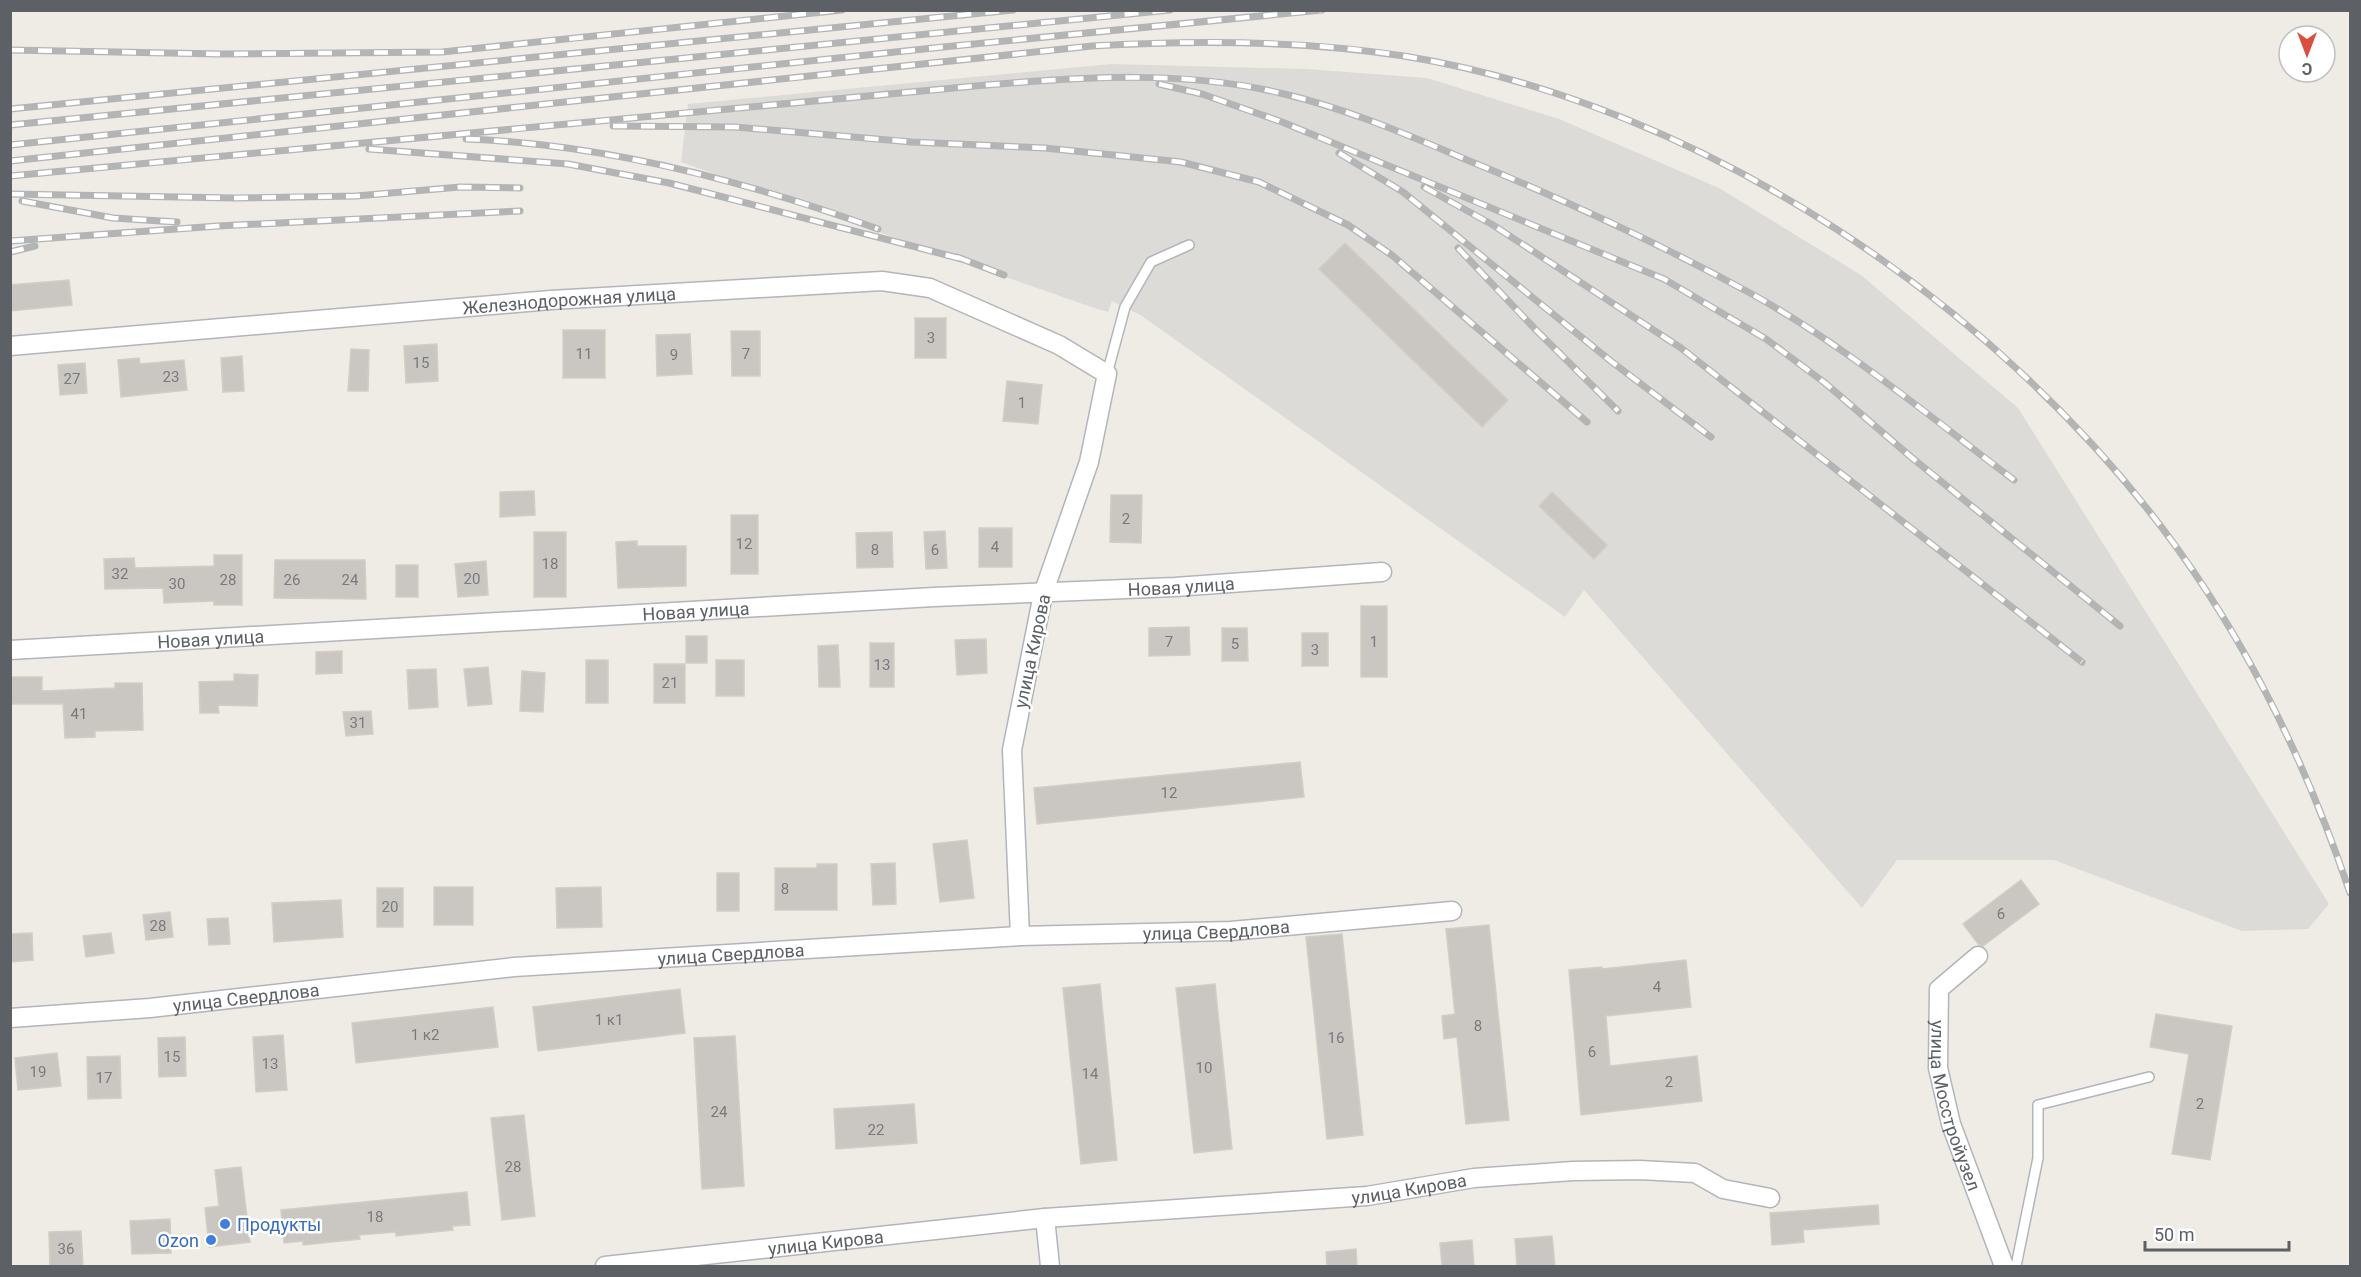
<svg xmlns="http://www.w3.org/2000/svg" width="2361" height="1277" font-family="Roboto,sans-serif">
	<style>
		.industrial { fill: #dddbd7 }
		.building { fill: #cac7c2; stroke: #d2cec4; stroke-width: 1.5 }
		.lines { fill: none; stroke-linecap: round; stroke-linejoin: round }
		.lane-casing { stroke: #b2b5b9; stroke-width: 12 }
		.street-casing { stroke: #b2b5b9; stroke-width: 21 }
		.lane { stroke: #fff; stroke-width: 9 }
		.street { stroke: #fff; stroke-width: 18 }
		.rail-casing { stroke: #b3b4b4; stroke-width: 7 }
		.rail { stroke: #fff; stroke-width: 4.5; stroke-dasharray: 14; stroke-linecap: butt }
		.shop-dot { fill: #3f7fe0; stroke: #fff; stroke-width: 2 }
		.labels { text-anchor: middle; dominant-baseline: central; stroke-width: 5; stroke-linejoin: round; paint-order: stroke }
		.number-label { font-size: 15px; fill: #787a7c }
		.street-label { font-size: 18px; fill: #5d6064; stroke: #fff }
		.shop-label { font-size: 18px; fill: #366cbe; stroke: #fff; text-anchor: start }
	</style>
	<rect width="100%" height="100%" fill="#eeece5"/>
	<path class="industrial" d="M 1111,64 L 1306,69 L 1427,78 L 1559,119 L 1719,188 L 1861,275 L 2018,408 L 2329,904 L 2308,929 L 2242,931 L 2054,860 L 1897,860 L 1862,908 L 1584,590 L 1565,617 L 1142,316 L 1112,301 L 1108,312 L 1094,308 L 681,162 L 688,104 Z"/>
	<g class="building">
		<path d="M 1345,243 L 1508,400 L 1482,427 L 1319,269 Z"/>
		<path d="M 69,280 L 72,305 L 10,311 L 10,285 Z"/>
		<rect x="915" y="318" width="31" height="40"/>
		<rect x="563" y="330" width="42" height="48"/>
		<path d="M 731,331 L 760,331 L 760,376 L 732,376 Z"/>
		<path d="M 690,334 L 692,374 L 657,376 L 656,335 Z"/>
		<path d="M 437,344 L 438,381 L 406,383 L 404,346 Z"/>
		<path d="M 351,349 L 369,350 L 368,391 L 348,391 Z"/>
		<path d="M 242,356 L 244,391 L 223,392 L 221,358 Z"/>
		<path d="M 139,358 L 140,364 L 184,360 L 187,390 L 121,397 L 118,360 Z"/>
		<path d="M 85,363 L 87,393 L 60,395 L 58,365 Z"/>
		<path d="M 1007,381 L 1042,385 L 1038,424 L 1003,421 Z"/>
		<path d="M 534,491 L 535,515 L 500,517 L 500,492 Z"/>
		<path d="M 1552,492 L 1607,545 L 1594,559 L 1539,506 Z"/>
		<path d="M 1111,495 L 1142,495 L 1141,543 L 1110,542 Z"/>
		<rect x="731" y="515" width="27" height="59"/>
		<rect x="979" y="528" width="33" height="39"/>
		<path d="M 945,531 L 947,568 L 926,569 L 924,532 Z"/>
		<rect x="534" y="532" width="32" height="65"/>
		<path d="M 892,532 L 893,567 L 857,568 L 856,533 Z"/>
		<path d="M 637,541 L 637,546 L 686,546 L 686,586 L 618,588 L 616,542 Z"/>
		<path d="M 214,555 L 242,555 L 242,605 L 214,605 L 214,601 L 164,603 L 163,588 L 105,589 L 104,559 L 134,558 L 135,568 L 214,566 Z"/>
		<path d="M 275,560 L 365,560 L 366,599 L 274,598 Z"/>
		<path d="M 486,561 L 488,595 L 458,597 L 455,564 Z"/>
		<rect x="396" y="565" width="22" height="32"/>
		<rect x="1361" y="606" width="26" height="71"/>
		<path d="M 1189,627 L 1190,655 L 1149,656 L 1149,628 Z"/>
		<path d="M 1222,628 L 1247,628 L 1248,661 L 1222,661 Z"/>
		<rect x="1302" y="633" width="26" height="33"/>
		<rect x="686" y="636" width="21" height="27"/>
		<path d="M 986,639 L 987,673 L 957,675 L 955,640 Z"/>
		<rect x="870" y="643" width="24" height="44"/>
		<path d="M 838,645 L 840,687 L 819,687 L 818,646 Z"/>
		<path d="M 342,651 L 342,673 L 316,674 L 316,652 Z"/>
		<rect x="586" y="660" width="22" height="43"/>
		<rect x="716" y="660" width="28" height="36"/>
		<rect x="654" y="664" width="31" height="39"/>
		<path d="M 488,667 L 492,704 L 468,706 L 464,669 Z"/>
		<path d="M 436,669 L 438,707 L 409,709 L 407,670 Z"/>
		<path d="M 522,671 L 545,673 L 543,712 L 520,711 Z"/>
		<path d="M 234,674 L 258,675 L 257,706 L 218,705 L 219,713 L 200,713 L 199,682 L 234,681 Z"/>
		<path d="M 10,677 L 42,677 L 42,691 L 115,688 L 115,683 L 142,683 L 143,730 L 95,731 L 95,737 L 65,738 L 63,704 L 10,704 Z"/>
		<path d="M 371,711 L 373,734 L 346,736 L 343,712 Z"/>
		<path d="M 1300,762 L 1304,797 L 1037,824 L 1034,788 Z"/>
		<path d="M 967,840 L 974,898 L 940,902 L 933,844 Z"/>
		<path d="M 895,863 L 896,904 L 873,905 L 871,864 Z"/>
		<path d="M 817,864 L 837,864 L 837,910 L 775,910 L 775,868 L 817,868 Z"/>
		<rect x="717" y="873" width="22" height="38"/>
		<path d="M 2021,880 L 2039,904 L 1983,946 L 1979,945 L 1963,924 Z"/>
		<rect x="434" y="887" width="39" height="38"/>
		<path d="M 601,887 L 602,927 L 557,928 L 556,888 Z"/>
		<rect x="377" y="888" width="26" height="39"/>
		<path d="M 341,900 L 343,937 L 274,942 L 272,903 Z"/>
		<path d="M 170,912 L 173,937 L 146,940 L 143,915 Z"/>
		<path d="M 228,918 L 230,944 L 209,945 L 207,919 Z"/>
		<path d="M 1489,925 L 1509,1120 L 1466,1124 L 1457,1037 L 1444,1039 L 1442,1016 L 1455,1014 L 1446,929 Z"/>
		<path d="M 32,933 L 33,960 L 10,962 L 10,934 Z"/>
		<path d="M 111,933 L 114,953 L 86,957 L 83,936 Z"/>
		<path d="M 1342,934 L 1363,1135 L 1327,1139 L 1306,937 Z"/>
		<path d="M 1686,960 L 1691,1007 L 1606,1016 L 1610,1066 L 1697,1056 L 1702,1101 L 1581,1115 L 1569,970 L 1602,967 L 1602,969 Z"/>
		<path d="M 1100,984 L 1117,1160 L 1081,1164 L 1063,988 Z"/>
		<path d="M 1215,984 L 1232,1149 L 1194,1153 L 1176,988 Z"/>
		<path d="M 680,989 L 685,1033 L 538,1051 L 533,1007 Z"/>
		<path d="M 493,1007 L 498,1047 L 356,1063 L 352,1023 Z"/>
		<path d="M 2156,1014 L 2232,1026 L 2210,1160 L 2172,1154 L 2189,1054 L 2150,1047 Z"/>
		<path d="M 283,1035 L 287,1090 L 256,1092 L 253,1037 Z"/>
		<path d="M 735,1036 L 744,1186 L 702,1189 L 694,1038 Z"/>
		<path d="M 185,1037 L 186,1076 L 159,1077 L 158,1038 Z"/>
		<path d="M 57,1053 L 61,1086 L 18,1090 L 15,1058 Z"/>
		<path d="M 120,1056 L 121,1098 L 88,1099 L 87,1057 Z"/>
		<path d="M 914,1104 L 917,1143 L 836,1149 L 834,1109 Z"/>
		<path d="M 524,1115 L 535,1216 L 502,1220 L 491,1118 Z"/>
		<path d="M 241,1167 L 250,1242 L 209,1247 L 205,1208 L 219,1206 L 215,1170 Z"/>
		<path d="M 467,1192 L 470,1225 L 452,1226 L 453,1230 L 396,1236 L 396,1232 L 359,1235 L 360,1239 L 303,1245 L 303,1241 L 284,1243 L 281,1210 Z"/>
		<path d="M 1878,1205 L 1879,1224 L 1803,1230 L 1804,1242 L 1772,1245 L 1770,1213 Z"/>
		<path d="M 170,1219 L 171,1253 L 132,1254 L 130,1221 Z"/>
		<path d="M 81,1231 L 83,1266 L 50,1266 L 49,1232 Z"/>
		<path d="M 1552,1236 L 1555,1266 L 1517,1266 L 1515,1239 Z"/>
		<path d="M 1472,1240 L 1474,1266 L 1442,1266 L 1440,1243 Z"/>
		<path d="M 1356,1249 L 1357,1266 L 1327,1266 L 1326,1252 Z"/>
	</g>
	<g class="lines">
		<defs>
			<g id="lane">
				<path d="M 1107,374 L 1125,307 L 1151,262 L 1189,245"/>
				<path d="M 2016,1266 L 2038,1158 L 2038,1105 L 2149,1077"/>
			</g>
			<g id="street">
				<path id="s1" d="M 10,346 L 551,300 L 882,281 L 930,288 L 1059,345 L 1107,374 L 1089,462 L 1043,594 L 1012,750 L 1020,936"/>
				<path id="s2" d="M 10,650 L 934,597 L 1175,587 L 1382,572"/>
				<path id="s3" d="M 1978,956 L 1939,989 L 1938,1068 L 1951,1124 L 2004,1266"/>
				<path id="s4" d="M 10,1018 L 150,1008 L 514,967 L 1020,936 L 1231,931 L 1452,911"/>
				<path d="M 1045,1218 L 1050,1266"/>
				<path id="s5" d="M 605,1266 L 1045,1218 L 1367,1196 L 1474,1178 L 1573,1171 L 1640,1170 L 1695,1173 L 1723,1189 L 1770,1198"/>
			</g>
		</defs>
		<use href="#lane" class="lane-casing"/>
		<use href="#street" class="street-casing"/>
		<use href="#lane" class="lane"/>
		<use href="#street" class="street"/>
		<defs>
			<g id="rail">
				<path d="M 10,50 L 221,54 L 442,52 L 842,10"/>
				<path d="M 1159,84 L 1202,94 L 1282,122 L 1664,279 L 1766,339 L 1825,383 L 1911,457 L 2120,626"/>
				<path d="M 10,109 L 1013,10"/>
				<path d="M 10,125 L 1170,10"/>
				<path d="M 613,126 L 735,127 L 912,142 L 1045,148 L 1181,162 L 1259,182 L 1348,225 L 1393,256 L 1587,422"/>
				<path d="M 466,139 C 603,144 749,182 878,229"/>
				<path d="M 10,145 L 943,47 L 1322,10"/>
				<path d="M 369,149 L 568,164 L 669,183 L 962,259"/>
				<path d="M 1339,153 L 1403,192 L 1612,362 L 1711,437"/>
				<path d="M 10,161 L 1092,46 C 1196,40 1301,40 1404,56 C 1702,104 2002,306 2177,548 C 2253,653 2309,771 2350,893"/>
				<path d="M 10,176 L 986,85 C 1084,77 1183,70 1280,93 C 1346,108 1410,136 1472,162 C 1567,201 1660,244 1750,293 C 1843,344 1929,416 2014,480"/>
				<path d="M 1424,187 L 1493,225 L 1681,348 L 2082,662"/>
				<path d="M 10,194 L 235,198 L 356,196 L 460,187 L 520,188"/>
				<path d="M 22,201 L 113,218 L 177,222"/>
				<path d="M 10,241 L 218,226 L 520,211"/>
				<path d="M 1458,248 L 1536,330 L 1618,411"/>
				<path d="M 10,252 L 35,246"/>
				<path d="M 957,257 L 1004,275"/>
			</g>
		</defs>
		<use href="#rail" class="rail-casing"/>
		<use href="#rail" class="rail"/>
	</g>
	<g class="shop-dot">
		<circle cx="225" cy="1224" r="6"/>
		<circle cx="211" cy="1240" r="6"/>
	</g>
	<g class="labels">
		<g class="number-label">
			<text x="931" y="338">3</text>
			<text x="584" y="354">11</text>
			<text x="746" y="354">7</text>
			<text x="674" y="355">9</text>
			<text x="421" y="363">15</text>
			<text x="171" y="377">23</text>
			<text x="72" y="379">27</text>
			<text x="1022" y="403">1</text>
			<text x="1126" y="519">2</text>
			<text x="744" y="544">12</text>
			<text x="995" y="547">4</text>
			<text x="875" y="550">8</text>
			<text x="935" y="550">6</text>
			<text x="550" y="564">18</text>
			<text x="120" y="574">32</text>
			<text x="472" y="579">20</text>
			<text x="228" y="580">28</text>
			<text x="292" y="580">26</text>
			<text x="350" y="580">24</text>
			<text x="177" y="584">30</text>
			<text x="1169" y="642">7</text>
			<text x="1374" y="642">1</text>
			<text x="1235" y="644">5</text>
			<text x="1315" y="650">3</text>
			<text x="882" y="665">13</text>
			<text x="670" y="683">21</text>
			<text x="79" y="714">41</text>
			<text x="358" y="723">31</text>
			<text x="1169" y="793">12</text>
			<text x="785" y="889">8</text>
			<text x="390" y="907">20</text>
			<text x="2001" y="914">6</text>
			<text x="158" y="926">28</text>
			<text x="1657" y="987">4</text>
			<text x="609" y="1020">1 к1</text>
			<text x="1478" y="1026">8</text>
			<text x="425" y="1035">1 к2</text>
			<text x="1336" y="1038">16</text>
			<text x="1592" y="1052">6</text>
			<text x="172" y="1057">15</text>
			<text x="270" y="1064">13</text>
			<text x="1204" y="1068">10</text>
			<text x="38" y="1072">19</text>
			<text x="1090" y="1074">14</text>
			<text x="104" y="1078">17</text>
			<text x="1669" y="1082">2</text>
			<text x="2200" y="1104">2</text>
			<text x="719" y="1112">24</text>
			<text x="876" y="1130">22</text>
			<text x="513" y="1167">28</text>
			<text x="375" y="1217">18</text>
			<text x="66" y="1249">36</text>
		</g>
		<g class="street-label">
			<text stroke="none"><textPath href="#s1" startOffset="561">Железнодорожная улица</textPath></text>
			<text stroke="none"><textPath href="#s2" startOffset="1173">Новая улица</textPath></text>
			<text stroke="none"><textPath href="#s2" startOffset="687">Новая улица</textPath></text>
			<text stroke="none"><textPath href="#s2" startOffset="201">Новая улица</textPath></text>
			<text transform="translate(1032 651) rotate(-78)">улица Кирова</text>
			<text stroke="none"><textPath href="#s4" startOffset="1210">улица Свердлова</textPath></text>
			<text stroke="none"><textPath href="#s4" startOffset="724">улица Свердлова</textPath></text>
			<text stroke="none"><textPath href="#s4" startOffset="237">улица Свердлова</textPath></text>
			<text stroke="none"><textPath href="#s3" startOffset="170">улица Мосстройузел</textPath></text>
			<text stroke="none"><textPath href="#s5" startOffset="808">улица Кирова</textPath></text>
			<text stroke="none"><textPath href="#s5" startOffset="222">улица Кирова</textPath></text>
		</g>
		<g class="shop-label">
			<text x="237" y="1224">Продукты</text>
			<text x="199" y="1240" text-anchor="end">Ozon</text>
		</g>
	</g>
	<rect width="2361" height="1277" fill="none" stroke="#5d6064" stroke-width="24"/>
	<g transform="translate(2307 54) rotate(180)"><circle r="28" fill="#ffffff" stroke="#bebfc1" stroke-width="1.5"/>
	<path d="M0-4.5L10 22L0 15L-10 22Z" fill="#db4e3e"/>
	<text y="-9" font-size="16" font-weight="bold" text-anchor="middle" fill="#5d6064">С</text>
	</g>
	<path d="M2145 1241v9h144v-9" fill="none" stroke="#5d6064" stroke-width="3"/>
	<text x="2154" y="1241" font-size="18" fill="#5d6064" stroke="#ffffff" stroke-width="4.5" paint-order="stroke">50 m</text>
</svg>
